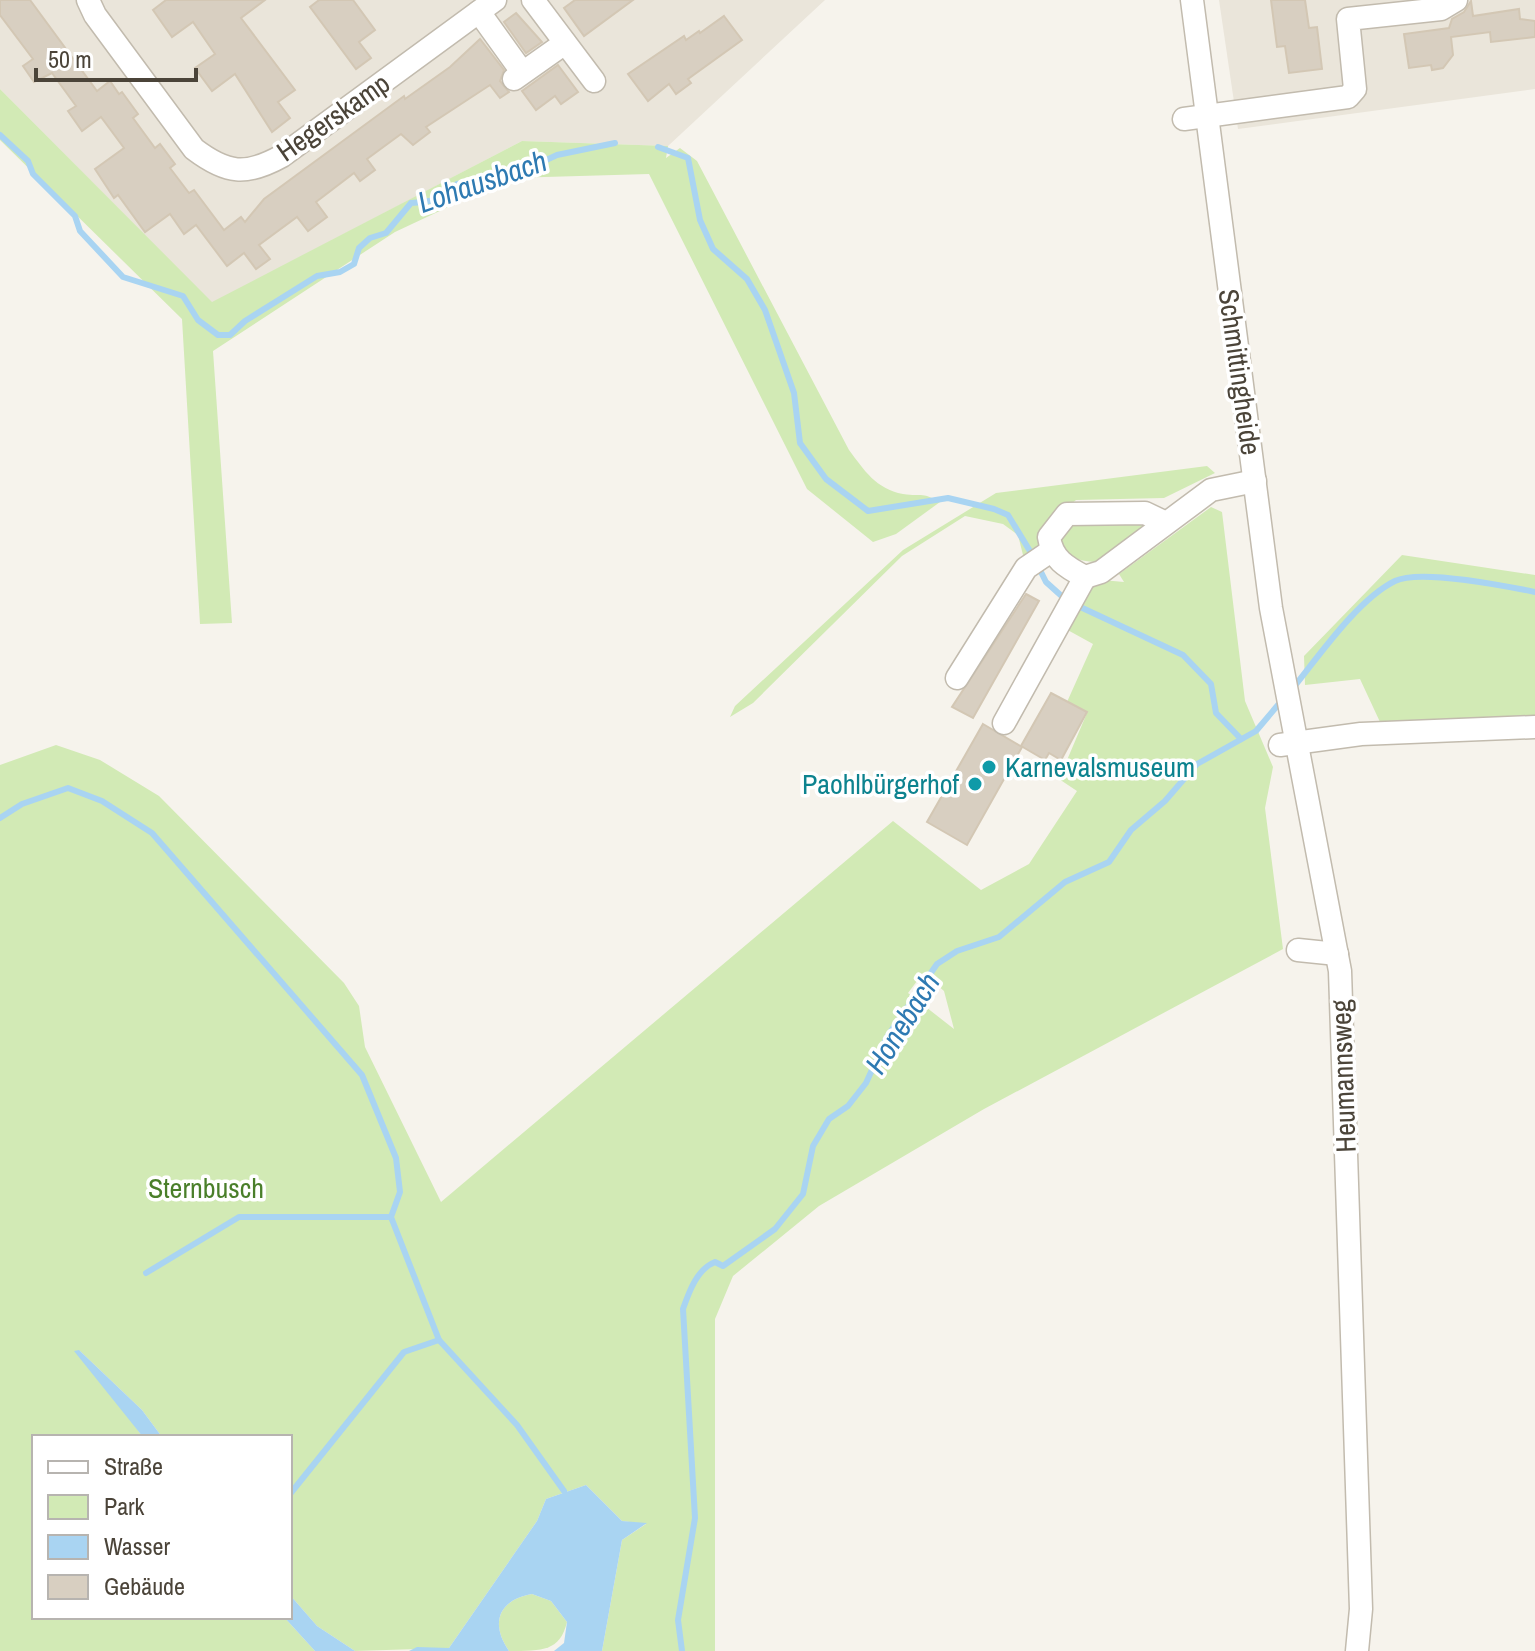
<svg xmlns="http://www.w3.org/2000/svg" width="1535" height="1651" font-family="'Archivo Narrow',sans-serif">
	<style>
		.residential { fill: #eae5da }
		.green { fill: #d2eab5; fill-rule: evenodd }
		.water { fill: #a9d4f2 }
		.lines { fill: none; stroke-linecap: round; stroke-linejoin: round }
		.stream { stroke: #a9d4f2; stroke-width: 6 }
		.building { fill: #d8cfc1; stroke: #d3c7b4; stroke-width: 2 }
		.minor-casing { stroke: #c2bbae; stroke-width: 25 }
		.minor { stroke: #fff; stroke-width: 22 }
		.culture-dot { fill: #0f9aa8; stroke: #fff; stroke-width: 3 }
		.labels { text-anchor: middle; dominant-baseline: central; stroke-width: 7; stroke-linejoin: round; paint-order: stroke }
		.street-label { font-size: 28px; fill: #4b4439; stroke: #fff }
		.culture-label { font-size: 28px; fill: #0d838f; stroke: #fff; text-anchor: start }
		.park-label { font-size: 28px; fill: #4a7f2a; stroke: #fff }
		.water-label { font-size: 30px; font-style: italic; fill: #2e7ab2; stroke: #fff }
	</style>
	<rect width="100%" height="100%" fill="#f6f3ec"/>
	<g class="residential">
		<path d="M 0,0 L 825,0 L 668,146 L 522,141 L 212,303 L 0,89 Z"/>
		<path d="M 1219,0 L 1535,0 L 1535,89 L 1238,129 Z"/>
	</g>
	<g class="green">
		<path d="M 0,89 L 212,302 L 522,141 L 668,146 L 666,158 L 680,148 L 697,161 L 849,450 C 864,470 876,489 903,494 C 922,497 920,491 940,502 L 896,534 L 873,542 L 807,489 L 649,174 L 510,178 L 395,232 L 213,351 L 232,623 L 200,624 L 182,319 L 0,140 Z"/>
		<path d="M 1207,466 L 1215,473 L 1164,498 L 1076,500 L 1057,515 L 1041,548 L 1024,559 L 1018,535 L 1003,524 L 965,516 L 902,556 L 753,703 L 730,717 L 735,706 L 903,550 L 996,493 Z"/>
		<path d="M 1211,507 L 1222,512 L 1245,701 L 1273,767 L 1265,808 L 1283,949 L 984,1109 L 819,1206 L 733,1276 L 715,1319 L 715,1651 L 602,1651 L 622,1540 L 646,1524 L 622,1521 L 586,1485 L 546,1499 L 537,1521 L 449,1648 L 355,1651 L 317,1626 L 290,1595 L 290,1437 L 162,1437 L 142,1410 L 79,1350 L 143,1437 L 34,1437 L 34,1617 L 284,1617 L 315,1651 L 0,1651 L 0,765 L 56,745 L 100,760 L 159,796 L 344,983 L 359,1006 L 365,1047 L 441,1202 L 893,821 L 981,890 L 1029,864 L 1077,791 L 1059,779 L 1087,713 L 1067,702 L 1093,644 L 1064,628 L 1091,579 L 1124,582 L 1119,574 ZM 923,973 L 944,991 L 954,1029 L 908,993 Z"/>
		<path d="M 1137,521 L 1143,526 L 1096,562 C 1076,561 1067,556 1056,540 L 1069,522 Z"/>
		<path d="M 1402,555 L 1535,575 L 1535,715 L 1380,722 L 1360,679 L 1305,685 L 1304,656 Z"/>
		<path d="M 532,1594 L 551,1601 L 567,1622 C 560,1651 543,1651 509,1651 C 490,1624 498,1600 532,1594 Z"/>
	</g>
	<g class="water">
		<path d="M 79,1350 L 142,1410 L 162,1437 L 143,1437 L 74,1351 Z"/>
		<path d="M 586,1485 L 622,1521 L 647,1523 L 622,1540 L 602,1651 L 554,1651 L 564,1643 L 567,1622 L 551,1601 L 532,1594 C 498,1600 490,1624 509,1651 L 409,1651 L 417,1647 L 449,1648 L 537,1521 L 546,1499 Z"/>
		<path d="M 290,1595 L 317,1626 L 355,1651 L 315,1651 L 284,1617 L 290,1617 Z"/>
	</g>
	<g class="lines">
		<g class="stream">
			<path d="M 0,135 L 28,161 L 33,174 L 75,216 L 80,231 L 123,277 L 183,296 L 198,320 L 218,335 L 230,335 L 245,321 L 317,276 L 340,272 L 354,264 L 359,248 L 370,238 L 386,233 L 411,203 C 431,201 445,202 457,184 L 490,178 L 499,182 L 557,155 L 615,143"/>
			<path d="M 658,147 L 688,158 L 700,220 L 713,249 L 747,279 L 765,310 L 794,393 L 800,443 L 826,479 L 868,511 L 948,498 L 994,509 L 1008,515 L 1033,556"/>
			<path d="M 1038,566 L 1046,582 L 1066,600"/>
			<path d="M 1076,605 L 1183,655 L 1211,684 L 1216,713 L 1241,739"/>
			<path d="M 1293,688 C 1319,656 1358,599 1395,581 C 1419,569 1506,586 1535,592"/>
			<path d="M 0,818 L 22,804 L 68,788 L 102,801 L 152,833 L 362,1075 L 396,1158 L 400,1192 L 391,1217 L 439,1340 L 517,1425 L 564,1491"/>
			<path d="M 146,1273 L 239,1217 L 391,1217"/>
			<path d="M 290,1494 L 404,1352 L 439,1340"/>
			<path d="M 682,1651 L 678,1620 L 695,1518 L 683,1309 C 689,1292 697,1269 715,1262 L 723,1266 L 775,1229 L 803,1194 L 813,1146 L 829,1119 L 848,1106 L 866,1083 L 887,1037 L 937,964 L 957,951 L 999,937 L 1065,882 L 1109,862 L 1131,830 L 1165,801 L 1197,764 L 1256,731 L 1283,699"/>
		</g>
	</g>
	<g class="building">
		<path d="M 0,0 L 30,0 L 97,91 L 110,81 L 119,94 L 122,92 L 138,114 L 133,118 L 155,148 L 160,144 L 175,164 L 170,168 L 189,193 L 194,190 L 224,230 L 241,217 L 245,222 L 264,199 L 404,96 L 405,99 L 450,67 L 480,39 L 504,70 L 500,81 L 509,92 L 500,98 L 490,85 L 426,127 L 430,132 L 413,145 L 401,134 L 367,159 L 375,170 L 360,181 L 354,173 L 316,202 L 327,217 L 308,231 L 297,217 L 259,245 L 270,259 L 256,269 L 244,253 L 227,266 L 196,225 L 184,234 L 170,214 L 145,232 L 118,195 L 114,198 L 95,169 L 124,148 L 101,117 L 82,131 L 68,111 L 76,106 L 52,73 L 34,82 L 23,66 L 33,59 L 0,15 Z"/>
		<path d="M 166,0 L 265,0 L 241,18 L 295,90 L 278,102 L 290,118 L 272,132 L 235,74 L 212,91 L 195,68 L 215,54 L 193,22 L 172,37 L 153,10 Z"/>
		<path d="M 319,0 L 353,0 L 375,30 L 359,42 L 371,58 L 356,69 L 310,7 Z"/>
		<path d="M 575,0 L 633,0 L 584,36 L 564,8 Z"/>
		<path d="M 1271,0 L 1305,0 L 1309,28 L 1317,27 L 1322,69 L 1289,73 L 1285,46 L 1277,47 Z"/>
		<path d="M 1471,1 L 1473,16 L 1519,9 L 1520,19 L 1535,21 L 1535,37 L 1491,42 L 1490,32 L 1451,37 L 1453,55 L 1443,68 L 1432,70 L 1431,65 L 1409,68 L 1404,34 L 1449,28 L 1452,19 L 1464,12 Z"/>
		<path d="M 516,13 L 542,42 L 526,53 L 504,22 Z"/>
		<path d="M 724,16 L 742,40 L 688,79 L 691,83 L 676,94 L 669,84 L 648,101 L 628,74 L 684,36 L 686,40 L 699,31 L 700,33 Z"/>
		<path d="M 558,65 L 578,92 L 561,104 L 555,96 L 536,110 L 522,91 Z"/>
		<path d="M 1026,594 L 1039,601 L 973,718 L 952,707 Z"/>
		<path d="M 1051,693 L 1087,712 L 1061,760 L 1049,753 L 1045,760 L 1021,746 Z"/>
		<path d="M 983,724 L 1022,747 L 967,845 L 927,822 Z"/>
	</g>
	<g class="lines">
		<defs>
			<g id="minor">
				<path d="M 88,0 L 95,15 L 194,149 C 227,174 246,176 282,156 L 495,0"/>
				<path d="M 533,0 L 594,81"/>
				<path d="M 1192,0 L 1271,608 L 1340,971 L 1361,1609 L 1357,1651"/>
				<path d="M 479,12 L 520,69"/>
				<path d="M 514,79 L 565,43"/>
				<path d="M 1184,119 L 1348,97 L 1355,89 L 1348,19 L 1441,9 L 1456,0"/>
				<path d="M 1166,523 L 1145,513 L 1067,514 L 1049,537 C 1052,559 1066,567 1085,577 L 1101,572 L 1211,490 L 1255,481"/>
				<path d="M 957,678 L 1026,568 L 1051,551"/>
				<path d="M 1004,723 L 1085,577"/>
				<path d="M 1280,745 L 1361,734 L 1535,727"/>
				<path d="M 1298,950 L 1337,954"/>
			</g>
		</defs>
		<use href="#minor" class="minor-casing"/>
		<use href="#minor" class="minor"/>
	</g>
	<g class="culture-dot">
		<circle cx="989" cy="767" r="8"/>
		<circle cx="975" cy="784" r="8"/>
	</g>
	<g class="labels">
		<g class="street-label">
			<text transform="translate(333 117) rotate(-35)">Hegerskamp</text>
			<text transform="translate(1240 372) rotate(82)">Schmittingheide</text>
			<text transform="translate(1343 1076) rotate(-92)">Heumannsweg</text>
		</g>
		<g class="culture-label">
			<text x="1005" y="767">Karnevalsmuseum</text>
			<text x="959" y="784" text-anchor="end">Paohlbürgerhof</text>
		</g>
		<g class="park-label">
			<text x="206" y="1188">Sternbusch</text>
		</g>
		<g class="water-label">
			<text transform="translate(482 181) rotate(-19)">Lohausbach</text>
			<text transform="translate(902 1023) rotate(-58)">Honebach</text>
		</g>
	</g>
	<rect x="32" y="1435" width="260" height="184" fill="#ffffff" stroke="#b7b4b0" stroke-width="2"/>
	<rect x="48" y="1461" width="40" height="12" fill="#ffffff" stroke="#b7b4b0" stroke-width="2"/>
	<text x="104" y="1475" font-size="24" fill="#4b4439">Straße</text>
	<rect x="48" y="1495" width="40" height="24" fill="#d2eab5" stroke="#b7b4b0" stroke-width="2"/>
	<text x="104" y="1515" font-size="24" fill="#4b4439">Park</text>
	<rect x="48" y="1535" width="40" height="24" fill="#a9d4f2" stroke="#b7b4b0" stroke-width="2"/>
	<text x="104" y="1555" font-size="24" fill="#4b4439">Wasser</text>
	<rect x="48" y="1575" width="40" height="24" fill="#d8cfc1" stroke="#b7b4b0" stroke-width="2"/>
	<text x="104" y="1595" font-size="24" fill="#4b4439">Gebäude</text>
	<path d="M36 68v12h160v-12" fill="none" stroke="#4b4439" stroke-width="4"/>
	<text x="48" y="68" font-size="24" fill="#4b4439" stroke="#ffffff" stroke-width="6" paint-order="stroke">50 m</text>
</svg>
